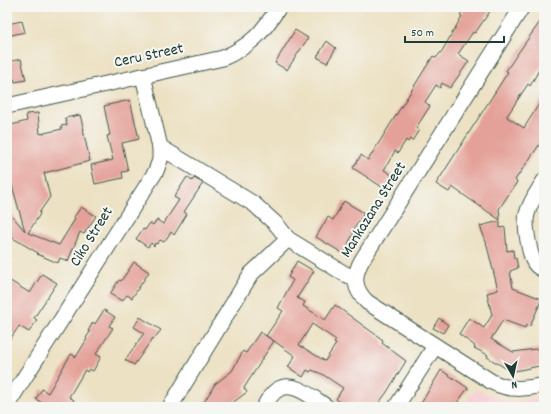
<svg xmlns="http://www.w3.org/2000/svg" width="551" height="414" font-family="Dekko,sans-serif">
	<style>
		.built { fill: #f7cfd5 }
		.building { fill: #e4a199; fill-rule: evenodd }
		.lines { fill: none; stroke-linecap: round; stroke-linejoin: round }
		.minor-casing { stroke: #3e5649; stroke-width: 17 }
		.minor { stroke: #fff; stroke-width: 15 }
		.labels { text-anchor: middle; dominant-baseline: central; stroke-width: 4; stroke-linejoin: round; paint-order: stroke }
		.street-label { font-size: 16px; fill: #1f3d34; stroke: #f6f6f2 }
	</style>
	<rect width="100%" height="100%" fill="#f6f6f2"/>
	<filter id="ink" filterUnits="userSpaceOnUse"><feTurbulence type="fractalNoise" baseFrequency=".025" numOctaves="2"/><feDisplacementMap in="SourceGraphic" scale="8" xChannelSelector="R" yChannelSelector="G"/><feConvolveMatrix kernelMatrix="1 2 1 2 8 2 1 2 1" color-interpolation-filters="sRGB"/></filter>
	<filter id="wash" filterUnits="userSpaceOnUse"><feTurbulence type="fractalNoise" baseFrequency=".012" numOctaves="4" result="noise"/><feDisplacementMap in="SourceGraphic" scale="16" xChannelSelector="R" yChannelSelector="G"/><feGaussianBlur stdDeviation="0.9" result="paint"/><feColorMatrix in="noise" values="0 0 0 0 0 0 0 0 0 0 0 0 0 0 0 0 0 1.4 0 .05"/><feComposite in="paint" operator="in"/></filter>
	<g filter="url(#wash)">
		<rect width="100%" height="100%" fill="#ece1c3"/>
		<path class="built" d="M 475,389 L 511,403 L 544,396 L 544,407 L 463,407 Z"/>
		<g id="blocks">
			<g class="building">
				<path d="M 465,7 L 493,7 L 475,33 L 473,32 L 458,54 L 469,61 L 450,88 L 442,83 L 440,88 L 436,85 L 425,102 L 430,106 L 416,128 L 419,130 L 412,141 L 410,139 L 408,142 L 406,140 L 398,153 L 395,151 L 384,170 L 392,175 L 385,186 L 384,185 L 382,187 L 353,168 L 361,155 L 368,160 L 433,56 L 436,58 L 442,51 L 462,16 L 460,15 Z"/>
				<path d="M 544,16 L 544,61 L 530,86 L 528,84 L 507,116 L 507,117 L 524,128 L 544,96 L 544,138 L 515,180 L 517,182 L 499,209 L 500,220 L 452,187 L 449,192 L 436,184 L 508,72 L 506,71 L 516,56 Z"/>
				<path d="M 22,21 L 25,32 L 7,36 L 7,24 Z"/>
				<path d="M 295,30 L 308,38 L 287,70 L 275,63 Z"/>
				<path d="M 327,41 L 336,48 L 327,63 L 317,57 Z"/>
				<path d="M 21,59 L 26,80 L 15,82 L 14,79 L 7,81 L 7,62 Z"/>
				<path d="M 130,100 L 139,139 L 122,143 L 128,171 L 122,172 L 123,178 L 95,184 L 91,165 L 113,160 L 107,136 L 110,135 L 104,106 Z"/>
				<path d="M 38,113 L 40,134 L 62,129 L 61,126 L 67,125 L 65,118 L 80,115 L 84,130 L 83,130 L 90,161 L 44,173 L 50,197 L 39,213 L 40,214 L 28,233 L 59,245 L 75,219 L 74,217 L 81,207 L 96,216 L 84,234 L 80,232 L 68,261 L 60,258 L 58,263 L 37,254 L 38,253 L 11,237 L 7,232 L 7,210 L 25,231 L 7,168 L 7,126 L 27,121 L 26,114 Z"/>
				<path d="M 187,177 L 192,181 L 194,178 L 203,183 L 184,212 L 187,214 L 174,235 L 171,232 L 164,242 L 160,240 L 157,244 L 155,243 L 154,246 L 151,243 L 148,247 L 136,239 L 143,229 L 145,230 L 150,223 L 153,225 L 157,220 L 163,224 L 179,200 L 174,197 Z"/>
				<path d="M 344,201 L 364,213 L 352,232 L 354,233 L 348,244 L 350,245 L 344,254 L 316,237 L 328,217 L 333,220 Z"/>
				<path d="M 500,221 L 500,228 L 505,227 L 507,251 L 513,250 L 514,258 L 516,258 L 518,268 L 510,271 L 513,288 L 542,299 L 530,326 L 526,325 L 525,328 L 503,320 L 491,339 L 513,352 L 544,348 L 544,365 L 515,371 L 508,366 L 507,369 L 487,357 L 488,355 L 474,348 L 475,346 L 459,334 L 469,318 L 484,328 L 492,315 L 487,293 L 498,290 L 486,242 L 480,226 Z"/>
				<path d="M 297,261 L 314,271 L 297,298 L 305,302 L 303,306 L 325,320 L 335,305 L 383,340 L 382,343 L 406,361 L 387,392 L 376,407 L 345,407 L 336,399 L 343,388 L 322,374 L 312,370 L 310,372 L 307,370 L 303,377 L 288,367 L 295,356 L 274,341 L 260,362 L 260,363 L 244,388 L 247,392 L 227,407 L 209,407 L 203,404 L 215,384 L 232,371 L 243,351 L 246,353 L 260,332 L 274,341 L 266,336 L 283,311 L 278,308 L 293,280 L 288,277 ZM 312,324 L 336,340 L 334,343 L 336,344 L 325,361 L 299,345 Z"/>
				<path d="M 134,262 L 149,272 L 132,298 L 127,295 L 122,301 L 110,294 L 119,280 L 121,281 Z"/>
				<path d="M 42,274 L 57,283 L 34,318 L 37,320 L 29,332 L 19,326 L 7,344 L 7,279 L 30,293 Z"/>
				<path d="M 104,310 L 115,317 L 109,326 L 113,328 L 96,354 L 101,357 L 93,371 L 89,369 L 87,372 L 85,370 L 69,397 L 74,400 L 69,407 L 48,407 L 36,399 L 42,389 L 48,393 L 71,354 L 76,357 L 87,339 L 86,338 L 90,332 L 88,331 L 93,322 L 95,324 Z"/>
				<path d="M 140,317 L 161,330 L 154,339 L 153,338 L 134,365 L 125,360 L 144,333 L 134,327 Z"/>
				<path d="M 439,318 L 448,325 L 443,333 L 433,328 Z"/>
				<path d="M 441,370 L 468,388 L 454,407 L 419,407 Z"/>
			</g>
		</g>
	</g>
	<g filter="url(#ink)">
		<use href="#blocks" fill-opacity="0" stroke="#3e5649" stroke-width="1"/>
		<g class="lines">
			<defs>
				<g id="minor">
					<path d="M 522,7 L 362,260 C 353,276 353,288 367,302 L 492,382 C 511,391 524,389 544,385"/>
					<path d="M 7,106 L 223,58 C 252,45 262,33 279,7"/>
					<path d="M 160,147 L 254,204 L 277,225 L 288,239 L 345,274 L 355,278"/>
					<path d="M 544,181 C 538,191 530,202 527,214 C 524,224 529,250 533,260 C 535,265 539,268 544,270"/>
					<path d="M 7,405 L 156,171 L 160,160 L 160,147 L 143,76"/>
					<path d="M 170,407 L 251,274 L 288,239"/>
					<path d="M 264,407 C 267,401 271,394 277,390 C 293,379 314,399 327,407"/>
					<path d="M 396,407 L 435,346"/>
				</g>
			</defs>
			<use href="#minor" class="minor-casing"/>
			<use href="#minor" class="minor"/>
		</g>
	</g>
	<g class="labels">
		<g class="street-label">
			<text transform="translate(149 56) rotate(-12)">Ceru Street</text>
			<text transform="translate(374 210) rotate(-58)">Mankazana Street</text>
			<text transform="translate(92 237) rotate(-58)">Ciko Street</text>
		</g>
	</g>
	<rect width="551" height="414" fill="none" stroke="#f6f6f2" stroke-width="24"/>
	<g transform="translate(513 376) rotate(171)" stroke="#f6f6f2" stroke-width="3" paint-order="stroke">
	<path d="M0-3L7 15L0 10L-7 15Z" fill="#1f3d34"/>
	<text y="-6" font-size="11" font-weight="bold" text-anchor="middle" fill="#1f3d34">N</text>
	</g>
	<path d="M405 36v6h99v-6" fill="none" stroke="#1f3d34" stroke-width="2"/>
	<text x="411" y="36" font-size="12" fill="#1f3d34" stroke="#f6f6f2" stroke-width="3" paint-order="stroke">50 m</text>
</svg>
